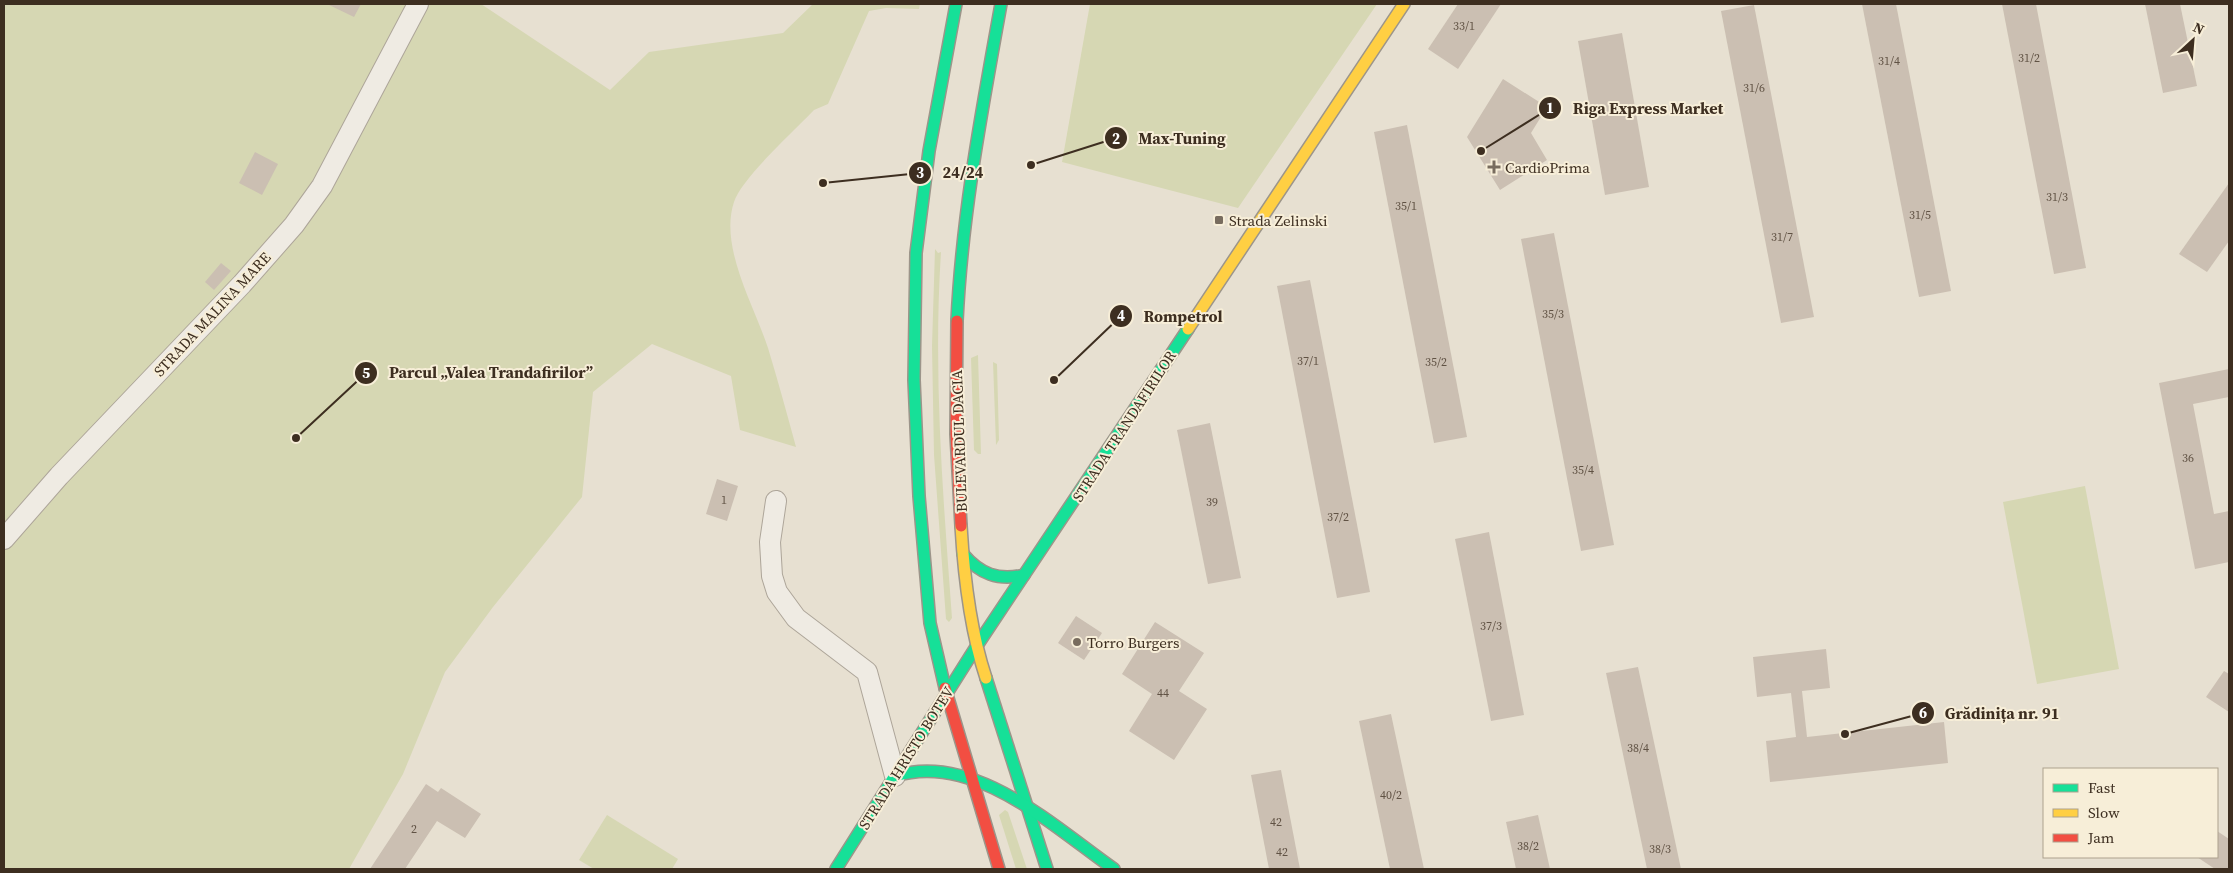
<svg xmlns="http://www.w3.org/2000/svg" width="2233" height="873" font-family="'Source Serif 4',serif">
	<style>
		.green { fill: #d6d7b3 }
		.building { fill: #cbbfb2 }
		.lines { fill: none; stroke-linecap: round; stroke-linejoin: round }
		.street-casing { stroke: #ada599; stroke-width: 22 }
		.fast-casing { stroke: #9c958a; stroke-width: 14 }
		.slow-casing { stroke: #9c958a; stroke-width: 14 }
		.jam-casing { stroke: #9c958a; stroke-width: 14 }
		.street { stroke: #efebe3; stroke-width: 20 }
		.fast { stroke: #16e098; stroke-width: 11 }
		.slow { stroke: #ffcf43; stroke-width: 11 }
		.jam { stroke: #f24e42; stroke-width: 11 }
		.poi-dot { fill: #786c5e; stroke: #f7eed8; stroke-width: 2 }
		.labels { text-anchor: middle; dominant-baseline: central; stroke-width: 4; stroke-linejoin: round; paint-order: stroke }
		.number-label { font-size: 12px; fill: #605244 }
		.poi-label { font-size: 15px; fill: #3d2e20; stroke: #f7eed8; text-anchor: start }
		.street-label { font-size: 15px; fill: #3d2e20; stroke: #f7eed8 }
		.leader { fill: none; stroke: #3d2e20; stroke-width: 2 }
		.callout-dot { fill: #3d2e20; stroke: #f7eed8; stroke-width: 2 }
		.mark-label { font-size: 15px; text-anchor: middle; font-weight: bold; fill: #fff }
		.callout-label { font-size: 16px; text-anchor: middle; font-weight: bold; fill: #3d2e20; stroke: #f7eed8; stroke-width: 4; stroke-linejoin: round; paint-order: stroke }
	</style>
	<rect width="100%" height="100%" fill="#e7e0d1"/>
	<g class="green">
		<path d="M 4,4 L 481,4 L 610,90 L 649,52 L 783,33 L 813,4 L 920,4 L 919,9 L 886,8 L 869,11 L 828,104 L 814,110 C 795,130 741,179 734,202 C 719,247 754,305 768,348 C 778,381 787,414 796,447 L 740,430 L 731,376 L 652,344 L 593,392 L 582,497 L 493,607 L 445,672 L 403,774 L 349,869 L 4,869 Z"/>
		<path d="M 1090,4 L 1377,4 L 1238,208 L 1062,162 Z"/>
		<path d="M 935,249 L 938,253 L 941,252 C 933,374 943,496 952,618 L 949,622 L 946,619 L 934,455 L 932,346 Z"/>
		<path d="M 978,355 L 981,454 L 978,454 L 974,450 L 971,358 Z"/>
		<path d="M 993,362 L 997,364 L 999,440 L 996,445 Z"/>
		<path d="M 2085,486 L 2119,669 L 2037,684 L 2003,502 Z"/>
		<path d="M 1005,810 L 1008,812 L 1027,869 L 1016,869 L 999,815 Z"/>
		<path d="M 607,815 L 678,859 L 672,869 L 594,869 L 579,860 Z"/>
	</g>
	<g class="building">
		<path d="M 327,4 L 361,4 L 354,17 Z"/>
		<path d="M 1458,4 L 1501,4 L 1458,69 L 1428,49 Z"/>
		<path d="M 1862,4 L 1896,4 L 1951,291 L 1919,297 Z"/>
		<path d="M 2002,4 L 2036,4 L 2086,268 L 2054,274 Z"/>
		<path d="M 2145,4 L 2180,4 L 2197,86 L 2163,93 Z"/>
		<path d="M 1754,5 L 1814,317 L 1781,323 L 1721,11 Z"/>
		<path d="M 1622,33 L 1649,187 L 1605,195 L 1578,41 Z"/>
		<path d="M 1503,79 L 1547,107 L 1531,133 L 1547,160 L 1500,190 L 1467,137 Z"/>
		<path d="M 1407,125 L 1467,437 L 1434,443 L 1374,132 Z"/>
		<path d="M 255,152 L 278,164 L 262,195 L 239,183 Z"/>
		<path d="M 2229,183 L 2229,241 L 2207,272 L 2179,254 Z"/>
		<path d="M 1554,233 L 1614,545 L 1581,551 L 1521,239 Z"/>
		<path d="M 221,263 L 231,271 L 214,290 L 205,282 Z"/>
		<path d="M 1310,280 L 1370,592 L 1337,598 L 1277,286 Z"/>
		<path d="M 2229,369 L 2229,397 L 2193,404 L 2214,514 L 2229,511 L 2229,562 L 2195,569 L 2159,383 Z"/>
		<path d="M 1210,423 L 1241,578 L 1208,584 L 1177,430 Z"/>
		<path d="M 717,479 L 738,486 L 727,521 L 706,514 Z"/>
		<path d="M 1489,532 L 1524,715 L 1491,721 L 1455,539 Z"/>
		<path d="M 1076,616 L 1102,633 L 1084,660 L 1058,643 Z"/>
		<path d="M 1155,622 L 1204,653 L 1179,691 L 1207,709 L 1174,760 L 1129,731 L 1152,694 L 1122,674 Z"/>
		<path d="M 1826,649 L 1830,688 L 1802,691 L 1807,737 L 1944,722 L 1948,763 L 1770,782 L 1766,741 L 1796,737 L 1791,693 L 1757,697 L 1753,657 Z"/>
		<path d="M 1638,667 L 1671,822 L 1681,869 L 1647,869 L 1606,673 Z"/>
		<path d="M 2224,671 L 2229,674 L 2229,712 L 2206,697 Z"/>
		<path d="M 1391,714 L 1424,869 L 1390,869 L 1359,721 Z"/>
		<path d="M 1281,770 L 1300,869 L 1269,869 L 1251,775 Z"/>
		<path d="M 426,784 L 438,792 L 441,788 L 481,814 L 465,838 L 437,821 L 405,869 L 370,869 Z"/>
		<path d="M 1538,815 L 1550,869 L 1516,869 L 1506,822 Z"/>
		<path d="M 2217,831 L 2229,839 L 2229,869 L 2215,869 L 2197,857 L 2217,857 Z"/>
	</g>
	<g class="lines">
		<defs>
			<g id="street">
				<path d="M 776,501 L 770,542 L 772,576 L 777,592 L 796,618 L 867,672 L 895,776"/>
				<path d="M 4,539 L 59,476 L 242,284 L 294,225 L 322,186 L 418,4"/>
			</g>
			<g id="fast">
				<path d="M 957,321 C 962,214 982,110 1001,4"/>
				<path d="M 963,554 C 980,574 998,581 1024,575"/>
				<path d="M 986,678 L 1047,869"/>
				<path d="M 945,688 L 930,623 L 919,496 L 914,380 L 916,253 L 929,151 L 956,4"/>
				<path d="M 895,776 C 974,751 1054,827 1114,869"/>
				<path d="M 836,869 L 976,647 L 1188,329"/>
			</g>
			<g id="slow">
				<path d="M 1188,329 L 1404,4"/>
				<path d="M 961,526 C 964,577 970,630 986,678"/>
			</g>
			<g id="jam">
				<path d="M 957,321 L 956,434 L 961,526"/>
				<path d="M 945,688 L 999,869"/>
			</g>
		</defs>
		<use href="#street" class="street-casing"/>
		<use href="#fast" class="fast-casing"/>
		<use href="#slow" class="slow-casing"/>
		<use href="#jam" class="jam-casing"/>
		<use href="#street" class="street"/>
		<use href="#fast" class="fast"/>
		<use href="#slow" class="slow"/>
		<use href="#jam" class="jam"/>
	</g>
	<g class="poi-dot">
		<path d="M1491.5 159.5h5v5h5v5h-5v5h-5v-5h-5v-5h5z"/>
		<rect x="1214" y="215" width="10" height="10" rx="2.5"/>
		<circle cx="1077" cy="642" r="5"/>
	</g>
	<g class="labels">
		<g class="number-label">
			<text x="1464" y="26">33/1</text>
			<text x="2029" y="58">31/2</text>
			<text x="1889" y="61">31/4</text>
			<text x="1754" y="88">31/6</text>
			<text x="2057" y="197">31/3</text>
			<text x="1406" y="206">35/1</text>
			<text x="1920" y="215">31/5</text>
			<text x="1782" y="237">31/7</text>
			<text x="1553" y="314">35/3</text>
			<text x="1308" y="361">37/1</text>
			<text x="1436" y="362">35/2</text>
			<text x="2188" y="458">36</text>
			<text x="1583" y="470">35/4</text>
			<text x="724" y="500">1</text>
			<text x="1212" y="502">39</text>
			<text x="1338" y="517">37/2</text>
			<text x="1491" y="626">37/3</text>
			<text x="1163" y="693">44</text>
			<text x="1638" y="748">38/4</text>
			<text x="1391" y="795">40/2</text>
			<text x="1276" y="822">42</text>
			<text x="414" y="829">2</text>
			<text x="1528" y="846">38/2</text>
			<text x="1660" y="849">38/3</text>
			<text x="1282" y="852">42</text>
		</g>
		<g class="poi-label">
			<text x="1505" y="167">CardioPrima</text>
			<text x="1229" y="220">Strada Zelinski</text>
			<text x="1087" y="642">Torro Burgers</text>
		</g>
		<g class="street-label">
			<text transform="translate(212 314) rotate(-47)">STRADA MALINA MARE</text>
			<text transform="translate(1124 426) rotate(-57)">STRADA TRANDAFIRILOR</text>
			<text transform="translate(959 441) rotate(-92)">BULEVARDUL DACIA</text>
			<text transform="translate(906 758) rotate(-58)">STRADA HRISTO BOTEV</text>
		</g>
	</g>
	<path class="leader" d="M1481 151L1550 108M1031 165L1116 138M823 183L920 173M1054 380L1121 316M296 438L366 373M1845 734L1923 713"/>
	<g class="callout-dot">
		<circle cx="1481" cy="151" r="5"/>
		<circle cx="1031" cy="165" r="5"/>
		<circle cx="823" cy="183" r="5"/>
		<circle cx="1054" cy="380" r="5"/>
		<circle cx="296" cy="438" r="5"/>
		<circle cx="1845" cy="734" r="5"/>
		<circle cx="1550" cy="108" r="12"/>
		<circle cx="1116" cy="138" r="12"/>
		<circle cx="920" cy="173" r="12"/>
		<circle cx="1121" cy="316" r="12"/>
		<circle cx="366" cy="373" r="12"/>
		<circle cx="1923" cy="713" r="12"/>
	</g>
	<g class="mark-label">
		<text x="1550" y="113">1</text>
		<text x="1116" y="144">2</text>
		<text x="920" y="178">3</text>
		<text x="1121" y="321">4</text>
		<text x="366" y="378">5</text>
		<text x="1923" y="718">6</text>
	</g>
	<g class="callout-label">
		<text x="1648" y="114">Riga Express Market</text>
		<text x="1182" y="144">Max-Tuning</text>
		<text x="963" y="178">24/24</text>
		<text x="1183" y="322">Rompetrol</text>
		<text x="491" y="378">Parcul „Valea Trandafirilor”</text>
		<text x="2002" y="719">Grădinița nr. 91</text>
	</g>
	<rect width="2233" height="873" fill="none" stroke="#3d2e20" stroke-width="10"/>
	<rect x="2043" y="768" width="175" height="90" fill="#f7eed8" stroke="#ada18e"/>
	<rect x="2053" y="784" width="25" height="8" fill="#16e098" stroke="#ada18e"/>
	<text x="2088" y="793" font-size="15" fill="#3d2e20">Fast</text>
	<rect x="2053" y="809" width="25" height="8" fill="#ffcf43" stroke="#ada18e"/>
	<text x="2088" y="818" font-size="15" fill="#3d2e20">Slow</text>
	<rect x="2053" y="834" width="25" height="8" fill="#f24e42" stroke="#ada18e"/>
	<text x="2088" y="843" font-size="15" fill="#3d2e20">Jam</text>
	<g transform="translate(2193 40) rotate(26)" stroke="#f7eed8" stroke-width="4" paint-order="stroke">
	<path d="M0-4L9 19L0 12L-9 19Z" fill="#3d2e20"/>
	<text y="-8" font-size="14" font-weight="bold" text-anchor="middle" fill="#3d2e20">N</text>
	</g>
</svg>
